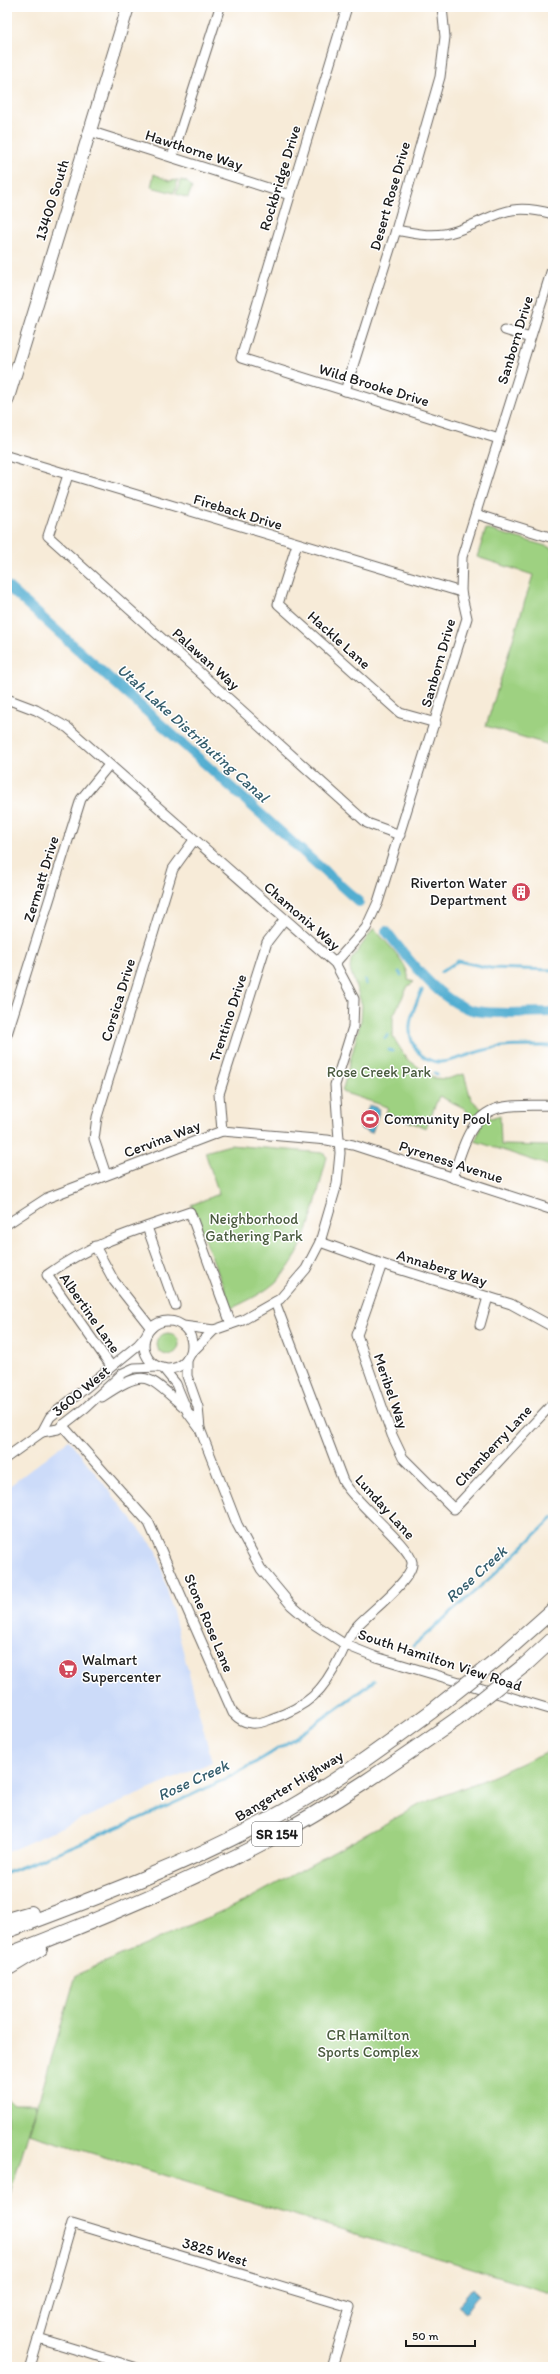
<svg xmlns="http://www.w3.org/2000/svg" width="560" height="2374" font-family="Itim,sans-serif">
	<style>
		.built { fill: #ccdbf9 }
		.green { fill: #9ed181; stroke: #5d764e }
		.water { fill: #53aed1; stroke: #386576 }
		.lines { fill: none; stroke-linecap: round; stroke-linejoin: round }
		.stream { stroke: #53aed1; stroke-width: 3 }
		.canal { stroke: #53aed1; stroke-width: 10 }
		.minor-casing { stroke: #69645e; stroke-width: 11 }
		.major-casing { stroke: #69645e; stroke-width: 14 }
		.highway-casing { stroke: #69645e; stroke-width: 16 }
		.minor { stroke: #fff; stroke-width: 9 }
		.major { stroke: #fff; stroke-width: 12 }
		.highway { stroke: #fff; stroke-width: 14 }
		.highway-bridge-casing { stroke: #69645e; stroke-width: 16; stroke-linecap: butt }
		.highway-bridge { stroke: #fff; stroke-width: 14 }
		.labels { text-anchor: middle; dominant-baseline: central; stroke-width: 3; stroke-linejoin: round; paint-order: stroke }
		.shield { fill: #fff; stroke: #606060; stroke-width: 1 }
		.shield-label { font-size: 14px; font-weight: bold; fill: #1c1c1c }
		.street-label { font-size: 15px; fill: #1c1c1c; stroke: #fff }
		.poi-label { font-size: 15px; fill: #1c1c1c; stroke: #fff; text-anchor: start }
		.park-label { font-size: 15px; fill: #4a5b3f; stroke: #fff }
		.water-label { font-size: 16px; font-style: italic; fill: #355e6d; stroke: #fff }
	</style>
	<rect width="100%" height="100%" fill="#fff"/>
	<filter id="ink" filterUnits="userSpaceOnUse"><feTurbulence type="fractalNoise" baseFrequency=".025" numOctaves="2"/><feDisplacementMap in="SourceGraphic" scale="8" xChannelSelector="R" yChannelSelector="G"/><feConvolveMatrix kernelMatrix="1 2 1 2 8 2 1 2 1" color-interpolation-filters="sRGB"/></filter>
	<filter id="wash" filterUnits="userSpaceOnUse"><feTurbulence type="fractalNoise" baseFrequency=".012" numOctaves="4" result="noise"/><feDisplacementMap in="SourceGraphic" scale="16" xChannelSelector="R" yChannelSelector="G"/><feGaussianBlur stdDeviation="0.9" result="paint"/><feColorMatrix in="noise" values="0 0 0 0 0 0 0 0 0 0 0 0 0 0 0 0 0 1.4 0 .05"/><feComposite in="paint" operator="in"/></filter>
	<g filter="url(#wash)">
		<rect width="100%" height="100%" fill="#f7ebd8"/>
		<path class="built" d="M 69,1440 L 157,1551 L 212,1762 L 7,1852 L 7,1488 Z"/>
		<g class="green">
			<path d="M 154,174 L 169,181 L 178,180 L 174,193 L 151,187 Z"/>
			<path d="M 181,180 L 187,182 L 192,187 L 188,198 L 176,194 Z"/>
			<path d="M 486,529 L 553,548 L 553,746 L 486,726 L 533,575 L 477,557 Z"/>
			<path d="M 374,928 C 384,941 411,965 408,980 L 414,982 L 408,986 L 393,1016 L 393,1037 L 407,1059 L 434,1078 L 446,1079 L 464,1074 L 471,1099 L 491,1118 L 500,1115 L 501,1145 L 553,1146 L 553,1167 L 475,1141 L 481,1128 L 464,1108 L 439,1096 L 426,1128 L 386,1113 L 388,1107 L 342,1092 L 361,1020 L 362,1005 L 350,969 L 351,960 Z"/>
			<path d="M 230,1145 L 323,1153 L 327,1157 C 316,1197 309,1248 279,1279 C 266,1292 249,1300 232,1308 L 191,1205 L 219,1194 L 205,1152 Z"/>
			<circle cx="168" cy="1344" r="11"/>
			<path d="M 553,1749 L 553,2294 L 29,2134 L 76,1975 L 245,1901 L 421,1804 L 484,1780 Z"/>
			<path d="M 7,2098 L 14,2104 L 37,2104 L 7,2204 Z"/>
		</g>
		<g class="water">
			<path d="M 369,1105 L 380,1109 L 372,1133 L 360,1129 Z"/>
			<path d="M 473,2288 L 480,2295 L 466,2312 L 458,2306 Z"/>
		</g>
		<g class="lines">
			<g class="stream">
				<path d="M 399,972 L 401,975"/>
				<path d="M 441,972 L 458,961 L 490,968 L 553,970"/>
				<path d="M 365,980 L 366,984"/>
				<path d="M 422,990 C 412,1011 402,1034 419,1053 C 424,1058 434,1063 441,1062 C 457,1061 471,1053 485,1050 C 507,1045 531,1046 553,1046"/>
				<path d="M 385,1038 L 388,1035"/>
				<path d="M 389,1050 L 392,1051"/>
				<path d="M 434,1073 L 437,1074"/>
				<path d="M 413,1646 L 491,1577 L 553,1518"/>
				<path d="M 7,1873 C 83,1842 160,1812 233,1775 C 283,1749 328,1715 374,1681"/>
			</g>
			<g class="canal">
				<path d="M 7,586 L 359,902"/>
				<path d="M 386,931 C 408,958 440,1004 476,1011 C 499,1015 529,1012 553,1012"/>
			</g>
		</g>
	</g>
	<g filter="url(#ink)">
		<g class="lines">
			<defs>
				<g id="minor">
					<path d="M 347,7 L 241,358 L 499,439"/>
					<path d="M 89,131 L 290,195"/>
					<path d="M 172,157 L 220,7"/>
					<path d="M 396,230 C 416,234 436,238 456,231 C 498,217 505,201 553,214"/>
					<path d="M 505,330 L 530,338"/>
					<path d="M 345,391 L 396,230 L 440,77 L 445,37 L 442,7"/>
					<path d="M 7,456 L 461,592"/>
					<path d="M 68,475 L 48,536 L 367,823 L 400,835"/>
					<path d="M 476,514 L 553,538"/>
					<path d="M 297,544 L 278,604 L 400,713 L 436,723"/>
					<path d="M 7,699 L 36,710 L 68,728 L 335,963 L 354,999 L 353,1027 L 335,1085 L 340,1153 L 337,1184 L 320,1242 L 306,1269 L 280,1299 L 243,1320 L 214,1330 L 191,1353"/>
					<path d="M 335,963 L 366,928 L 378,902 L 467,618 L 461,592 L 462,557 L 553,266"/>
					<path d="M 7,1034 L 81,799 L 109,765"/>
					<path d="M 222,1131 L 219,1094 L 267,942 L 284,920"/>
					<path d="M 106,1175 L 94,1139 L 97,1117 L 173,869 L 194,840"/>
					<path d="M 453,1178 C 461,1152 470,1111 504,1107 C 520,1104 537,1106 553,1105"/>
					<path d="M 7,1224 L 47,1198 L 222,1131 L 327,1140 L 353,1145 L 553,1210"/>
					<path d="M 147,1227 L 175,1305"/>
					<path d="M 320,1242 L 382,1264 L 511,1304 L 553,1327"/>
					<path d="M 95,1246 L 114,1281 L 151,1328"/>
					<path d="M 382,1264 L 357,1335 L 392,1435 L 403,1458 L 454,1509 L 553,1403"/>
					<circle cx="168" cy="1345" r="24"/>
					<path d="M 480,1325 L 488,1297"/>
					<path d="M 183,1326 L 214,1330"/>
					<path d="M 187,1359 L 187,1376 L 198,1407 L 200,1429"/>
					<path d="M 111,1366 L 47,1275 C 90,1243 140,1229 190,1212 L 231,1324"/>
					<path d="M 163,1368 L 176,1384 L 188,1413 L 200,1429 L 237,1524 L 261,1569 L 291,1605 L 312,1623 L 346,1645 L 376,1657 L 553,1710"/>
					<path d="M 102,1397 C 147,1367 146,1375 184,1407"/>
					<path d="M 62,1425 L 149,1523 L 233,1713 C 245,1726 256,1725 271,1719 C 308,1706 323,1692 340,1657 C 345,1646 350,1633 358,1625 C 370,1612 414,1579 412,1562 C 409,1545 355,1503 343,1481 L 275,1302"/>
					<path d="M 42,1432 L 58,1429 L 85,1408 L 123,1373 L 134,1368 L 159,1367"/>
					<path d="M 7,1457 L 42,1432 L 50,1417 L 138,1345 L 145,1337"/>
					<path d="M 38,2338 L 134,2367"/>
					<path d="M 30,2367 L 72,2223 L 350,2307 L 332,2367"/>
				</g>
				<path id="major" d="M 7,401 L 128,7"/>
				<g id="highway">
					<path d="M 500,1657 L 553,1610"/>
					<path d="M 526,1664 L 553,1639"/>
					<path d="M 7,1920 L 31,1913"/>
					<path d="M 7,1931 C 96,1898 184,1865 268,1820 C 326,1789 379,1750 432,1711"/>
					<path d="M 7,1955 C 96,1921 184,1884 268,1840 C 334,1805 396,1762 457,1719"/>
					<path d="M 7,1969 L 40,1949"/>
				</g>
			</defs>
			<use href="#minor" class="minor-casing"/>
			<use href="#major" class="major-casing"/>
			<use href="#highway" class="highway-casing"/>
			<use href="#minor" class="minor"/>
			<use href="#major" class="major"/>
			<use href="#highway" class="highway"/>
			<defs>
				<g id="highway-bridge">
					<path d="M 432,1711 L 500,1657"/>
					<path d="M 457,1719 L 526,1664"/>
				</g>
			</defs>
			<use href="#highway-bridge" class="highway-bridge-casing"/>
			<use href="#highway-bridge" class="highway-bridge"/>
		</g>
	</g>
	<defs>
		<symbol id="building-disc" viewBox="-11 -11 22 22"><circle r="9.5" fill="#d1495b" stroke="#fff"/><path d="M-4-6H4V6H1V3H-1V6H-4ZM-2.5-4.3h1.7v1.8h-1.7ZM.8-4.3h1.7v1.8H.8ZM-2.5-1h1.7V.8h-1.7ZM.8-1h1.7V.8H.8Z" fill="#fff"/></symbol>
		<symbol id="stadium-disc" viewBox="-11 -11 22 22"><circle r="9.5" fill="#d1495b" stroke="#fff"/><path d="M0-5a6.5 5 0 1 0 0 10a6.5 5 0 1 0 0-10ZM-3.5-1.8h7v3.6h-7Z" fill="#fff"/></symbol>
		<symbol id="supermarket-disc" viewBox="-11 -11 22 22"><circle r="9.5" fill="#d1495b" stroke="#fff"/><path d="M-6-5.5h2.5l.6 2H6L4.5 2H-2.5L-4.4-4H-6ZM-1.5 3.2a1.3 1.3 0 1 0 .1 0ZM3 3.2a1.3 1.3 0 1 0 .1 0Z" fill="#fff"/></symbol>
	</defs>
	<g fill-rule="evenodd">
		<use href="#building-disc" x="510" y="881" width="22" height="22"/>
		<use href="#stadium-disc" x="359" y="1108" width="22" height="22"/>
		<use href="#supermarket-disc" x="57" y="1658" width="22" height="22"/>
	</g>
	<g class="labels">
		<rect class="shield" x="252" y="1822" width="50" height="24" rx="3"/>
		<g class="shield-label">
			<text x="277" y="1834">SR 154</text>
		</g>
		<g class="street-label">
			<text transform="translate(194 150) rotate(18)">Hawthorne Way</text>
			<text transform="translate(280 178) rotate(-73)">Rockbridge Drive</text>
			<text transform="translate(390 196) rotate(-74)">Desert Rose Drive</text>
			<text transform="translate(52 200) rotate(-73)">13400 South</text>
			<text transform="translate(515 340) rotate(-73)">Sanborn Drive</text>
			<text transform="translate(374 385) rotate(17)">Wild Brooke Drive</text>
			<text transform="translate(238 512) rotate(17)">Fireback Drive</text>
			<text transform="translate(339 640) rotate(42)">Hackle Lane</text>
			<text transform="translate(206 659) rotate(42)">Palawan Way</text>
			<text transform="translate(438 663) rotate(-74)">Sanborn Drive</text>
			<text transform="translate(41 879) rotate(-73)">Zermatt Drive</text>
			<text transform="translate(302 916) rotate(41)">Chamonix Way</text>
			<text transform="translate(118 1000) rotate(-73)">Corsica Drive</text>
			<text transform="translate(228 1018) rotate(-72)">Trentino Drive</text>
			<text transform="translate(162 1139) rotate(-21)">Cervina Way</text>
			<text transform="translate(451 1162) rotate(18)">Pyreness Avenue</text>
			<text transform="translate(442 1268) rotate(17)">Annaberg Way</text>
			<text transform="translate(90 1313) rotate(55)">Albertine Lane</text>
			<text transform="translate(81 1391) rotate(-40)">3600 West</text>
			<text transform="translate(391 1391) rotate(71)">Meribel Way</text>
			<text transform="translate(493 1446) rotate(-47)">Chamberry Lane</text>
			<text transform="translate(385 1507) rotate(48)">Lunday Lane</text>
			<text transform="translate(209 1623) rotate(67)">Stone Rose Lane</text>
			<text transform="translate(440 1660) rotate(18)">South Hamilton View Road</text>
			<text transform="translate(289 1786) rotate(-31)">Bangerter Highway</text>
			<text transform="translate(215 2252) rotate(17)">3825 West</text>
		</g>
		<g class="poi-label">
			<text x="507" y="883" text-anchor="end">Riverton Water<tspan x="507" dy="17">Department</tspan></text>
			<text x="384" y="1119">Community Pool</text>
			<text x="82" y="1660">Walmart<tspan x="82" dy="17">Supercenter</tspan></text>
		</g>
		<g class="park-label">
			<text x="379" y="1072">Rose Creek Park</text>
			<text x="254" y="1219">Neighborhood<tspan x="254" dy="17">Gathering Park</tspan></text>
			<text x="368" y="2035">CR Hamilton<tspan x="368" dy="17">Sports Complex</tspan></text>
		</g>
		<g class="water-label">
			<text transform="translate(193 733) rotate(42)">Utah Lake Distributing Canal</text>
			<text transform="translate(476 1574) rotate(-42)">Rose Creek</text>
			<text transform="translate(193 1780) rotate(-25)">Rose Creek</text>
		</g>
	</g>
	<rect width="560" height="2374" fill="none" stroke="#fff" stroke-width="24"/>
	<path d="M406 2340v6h69v-6" fill="none" stroke="#1c1c1c" stroke-width="2"/>
	<text x="412" y="2340" font-size="12" fill="#1c1c1c" stroke="#ffffff" stroke-width="3" paint-order="stroke">50 m</text>
</svg>
